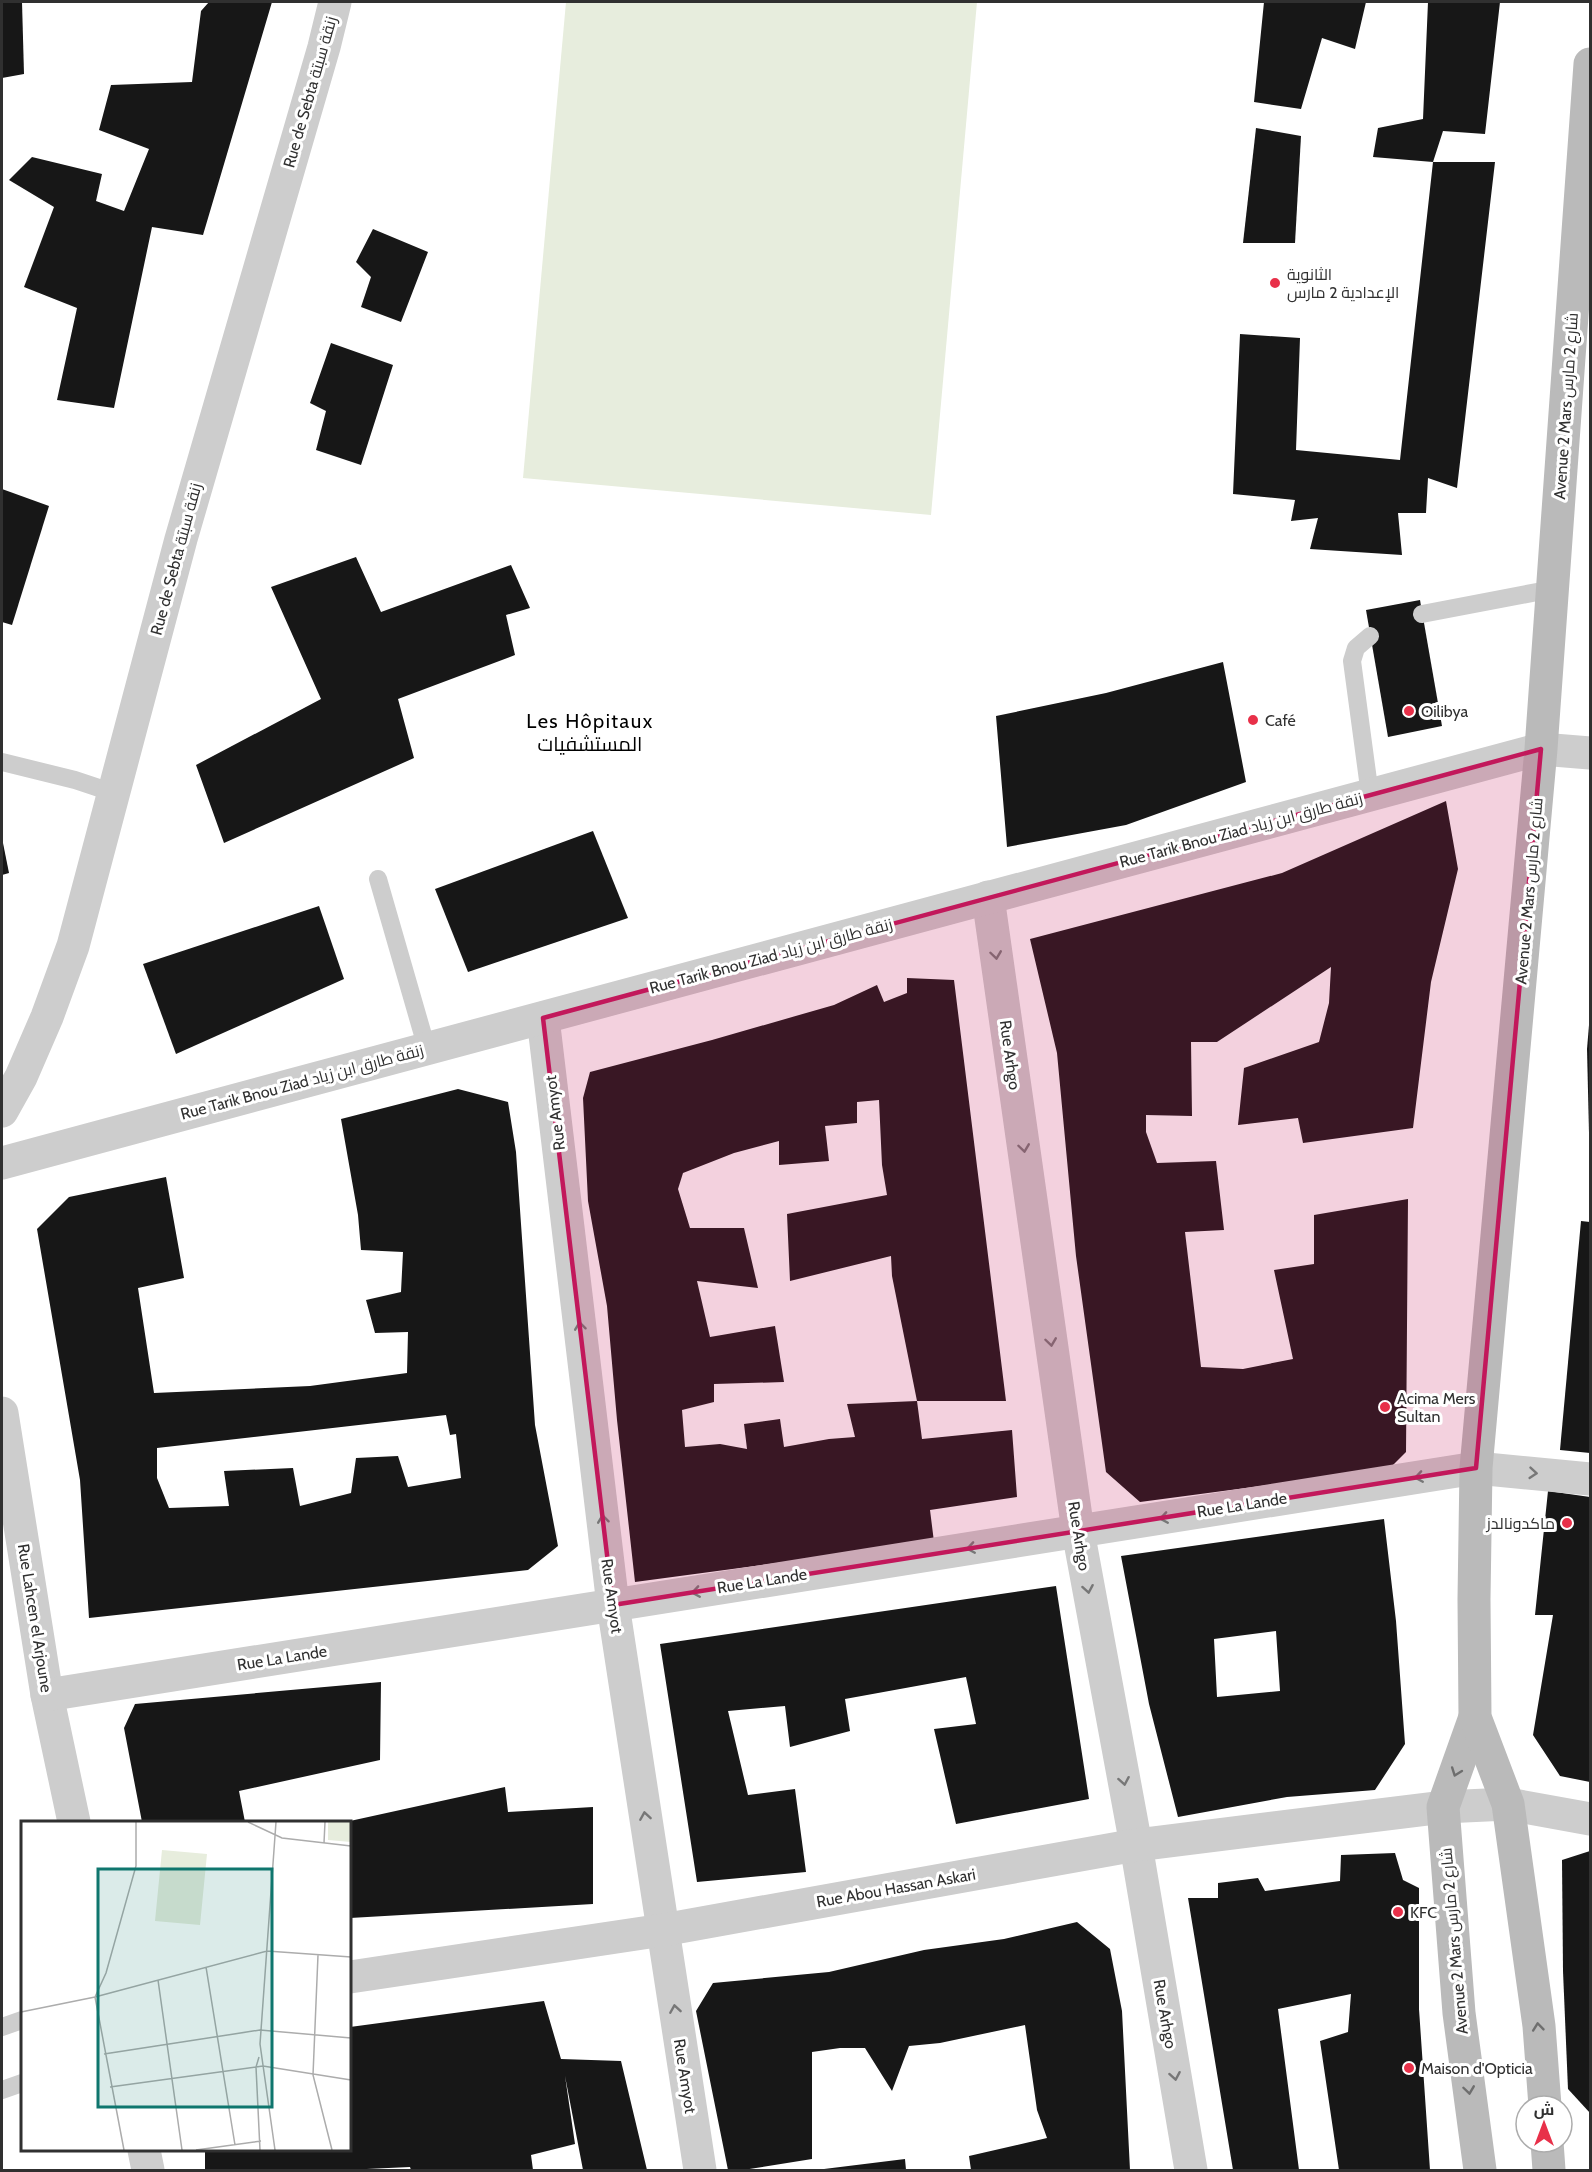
<svg xmlns="http://www.w3.org/2000/svg" width="1592" height="2172" font-family="Cabin,Cairo,sans-serif">
	<style>
		.green { fill: #e7eddd }
		.building { fill: #171717; fill-rule: evenodd }
		.lines { fill: none; stroke-linecap: round; stroke-linejoin: round }
		.service { stroke: #cdcdcd; stroke-width: 18 }
		.minor { stroke: #cdcdcd; stroke-width: 33 }
		.secondary { stroke: #bababa; stroke-width: 33 }
		.oneway { stroke: #777 }
		.oneway2 { stroke: #6e6e6e }
		.marked { fill: #c2185b; fill-opacity: 0.2; stroke: #c2185b; stroke-width: 4.5; stroke-linejoin: round }
		.poi-dot { fill: #e83049; stroke: #fff; stroke-width: 2 }
		.labels { text-anchor: middle; dominant-baseline: central; stroke-width: 6; stroke-linejoin: round; paint-order: stroke }
		.street-label { font-size: 16px; fill: #303030; stroke: #fff }
		.poi-label { font-size: 16px; fill: #303030; stroke: #fff; text-anchor: start }
		.quarter-label { font-size: 20px; letter-spacing: 1.5px; fill: #000; stroke: #fff }
		.inset-road { fill: none; stroke: #acacac; stroke-width: 1.5 }
		.view { fill: #0f766e; fill-opacity: 0.15; stroke: #0f766e; stroke-width: 3 }
		.inset-edge { fill: none; stroke: #303030; stroke-width: 3 }
	</style>
	<rect width="100%" height="100%" fill="#fff"/>
	<path class="green" d="M 566,2 L 977,2 L 931,515 L 523,478 Z"/>
	<g class="building">
		<path d="M 2,2 L 22,2 L 24,74 L 2,78 Z"/>
		<path d="M 209,2 L 272,2 L 203,235 L 152,227 L 114,408 L 57,400 L 77,308 L 24,287 L 54,207 L 9,180 L 32,157 L 102,174 L 96,201 L 124,211 L 149,149 L 99,130 L 111,85 L 192,82 L 201,11 Z"/>
		<path d="M 1264,2 L 1366,2 L 1355,49 L 1322,38 L 1301,109 L 1254,102 Z"/>
		<path d="M 1428,2 L 1500,2 L 1485,134 L 1443,131 L 1433,162 L 1373,157 L 1378,128 L 1423,119 Z"/>
		<path d="M 1256,128 L 1301,136 L 1295,243 L 1243,243 Z"/>
		<path d="M 1433,162 L 1495,162 L 1457,488 L 1428,478 L 1426,513 L 1398,513 L 1402,555 L 1310,549 L 1318,518 L 1291,521 L 1295,500 L 1233,494 L 1240,334 L 1300,338 L 1296,450 L 1400,460 Z"/>
		<path d="M 373,229 L 428,252 L 401,322 L 361,307 L 371,277 L 356,262 Z"/>
		<path d="M 331,343 L 393,365 L 361,465 L 316,450 L 326,411 L 310,403 Z"/>
		<path d="M 2,489 L 49,506 L 12,625 L 2,622 Z"/>
		<path d="M 356,557 L 381,612 L 511,565 L 530,608 L 506,615 L 515,655 L 398,699 L 414,758 L 224,843 L 196,765 L 321,699 L 271,587 Z"/>
		<path d="M 1420,600 L 1442,726 L 1388,737 L 1366,610 Z"/>
		<path d="M 1223,662 L 1246,782 L 1126,825 L 1007,847 L 996,716 L 1106,693 Z"/>
		<path d="M 1446,801 L 1458,869 L 1431,982 L 1413,1128 L 1303,1143 L 1298,1118 L 1238,1125 L 1244,1068 L 1319,1042 L 1329,1003 L 1331,967 L 1217,1042 L 1191,1042 L 1192,1116 L 1146,1115 L 1146,1132 L 1157,1163 L 1216,1161 L 1224,1230 L 1185,1232 L 1201,1367 L 1243,1369 L 1293,1359 L 1274,1270 L 1314,1264 L 1314,1215 L 1408,1199 L 1406,1452 L 1389,1469 L 1140,1502 L 1106,1472 L 1076,1256 L 1057,1053 L 1030,939 L 1282,873 Z"/>
		<path d="M 593,831 L 628,918 L 468,972 L 435,889 Z"/>
		<path d="M 3,843 L 9,873 L 2,875 L 2,843 Z"/>
		<path d="M 319,906 L 344,979 L 176,1054 L 143,964 Z"/>
		<path d="M 907,978 L 954,980 L 1006,1401 L 917,1401 L 922,1439 L 1012,1430 L 1017,1497 L 930,1510 L 934,1542 L 635,1582 L 617,1420 L 607,1306 L 588,1201 L 583,1098 L 590,1072 L 712,1040 L 834,1005 L 877,985 L 884,1002 L 907,993 ZM 879,1100 L 882,1165 L 887,1195 L 787,1214 L 790,1281 L 891,1256 L 892,1276 L 917,1401 L 847,1404 L 855,1437 L 829,1439 L 784,1447 L 780,1419 L 744,1424 L 747,1449 L 720,1444 L 685,1447 L 682,1410 L 714,1402 L 714,1384 L 784,1382 L 775,1326 L 710,1337 L 697,1281 L 758,1288 L 744,1228 L 690,1228 L 678,1189 L 683,1173 L 734,1153 L 779,1141 L 779,1165 L 829,1161 L 825,1126 L 857,1123 L 857,1102 Z"/>
		<path d="M 1589,1025 L 1590,1025 L 1590,1133 L 1589,1133 L 1587,1049 Z"/>
		<path d="M 458,1089 L 508,1102 L 516,1152 L 535,1425 L 558,1546 L 528,1570 L 89,1618 L 80,1480 L 37,1229 L 69,1197 L 166,1177 L 184,1278 L 138,1288 L 154,1393 L 310,1386 L 407,1373 L 408,1332 L 375,1333 L 366,1300 L 401,1292 L 403,1252 L 361,1250 L 358,1215 L 341,1119 ZM 446,1415 L 450,1435 L 456,1434 L 461,1478 L 408,1487 L 398,1456 L 356,1458 L 351,1493 L 300,1506 L 293,1468 L 224,1471 L 229,1506 L 169,1508 L 157,1478 L 157,1448 Z"/>
		<path d="M 1581,1221 L 1590,1222 L 1590,1453 L 1560,1450 Z"/>
		<path d="M 1548,1491 L 1590,1497 L 1590,1782 L 1560,1776 L 1533,1735 L 1553,1615 L 1535,1615 Z"/>
		<path d="M 1384,1519 L 1396,1621 L 1405,1744 L 1375,1790 L 1287,1797 L 1178,1817 L 1149,1704 L 1121,1556 ZM 1276,1631 L 1280,1691 L 1217,1697 L 1214,1639 Z"/>
		<path d="M 1056,1586 L 1089,1799 L 956,1824 L 934,1729 L 976,1724 L 966,1677 L 845,1699 L 850,1731 L 790,1747 L 785,1706 L 728,1711 L 748,1795 L 795,1789 L 806,1872 L 697,1882 L 660,1644 Z"/>
		<path d="M 381,1682 L 380,1760 L 239,1791 L 245,1822 L 142,1822 L 124,1728 L 135,1704 Z"/>
		<path d="M 505,1787 L 508,1812 L 593,1807 L 593,1904 L 350,1918 L 350,1821 Z"/>
		<path d="M 1590,1851 L 1590,2113 L 1568,2089 L 1563,1971 L 1562,1860 Z"/>
		<path d="M 1395,1853 L 1403,1880 L 1419,1888 L 1419,2009 L 1430,2170 L 1339,2170 L 1320,2041 L 1348,2032 L 1351,1994 L 1278,2009 L 1299,2170 L 1233,2170 L 1188,1898 L 1218,1898 L 1218,1883 L 1258,1878 L 1265,1891 L 1340,1881 L 1341,1855 Z"/>
		<path d="M 1077,1922 L 1110,1949 L 1122,2011 L 1130,2170 L 971,2170 L 969,2156 L 1047,2138 L 1037,2110 L 1025,2025 L 940,2043 L 909,2046 L 892,2091 L 865,2048 L 840,2048 L 812,2052 L 812,2159 L 743,2170 L 728,2170 L 696,2011 L 713,1983 L 829,1972 L 924,1950 L 1004,1939 Z"/>
		<path d="M 544,2001 L 561,2059 L 621,2061 L 647,2170 L 583,2170 L 565,2076 L 575,2144 L 531,2155 L 533,2170 L 411,2170 L 410,2167 L 345,2170 L 205,2170 L 205,2150 L 350,2150 L 350,2027 Z"/>
		<path d="M 905,2159 L 906,2170 L 824,2170 L 824,2169 Z"/>
	</g>
	<g class="lines">
		<g class="service">
			<path d="M 1422,614 L 1553,589"/>
			<path d="M 2,762 L 75,780 L 114,793"/>
			<path d="M 1370,795 L 1352,661 L 1356,648 L 1370,636"/>
			<path d="M 378,879 L 427,1049"/>
			<path d="M 2,2027 L 22,2020"/>
			<path d="M 2,2090 L 22,2083"/>
		</g>
		<g class="minor">
			<path d="M 988,897 L 1078,1531 L 1136,1845 L 1191,2170"/>
			<path d="M 543,1018 L 613,1605 L 700,2170"/>
			<path d="M 2,1111 L 21,1077 L 47,1017 L 73,946 L 181,539 L 324,47 L 335,2"/>
			<path d="M 2,1163 L 1541,749 L 1590,753"/>
			<path d="M 2,1413 L 47,1695 L 74,1822"/>
			<path d="M 47,1695 L 1476,1468 L 1590,1479"/>
			<path d="M 350,1977 L 663,1930 L 1136,1845 L 1443,1807 L 1508,1804 L 1590,1819"/>
			<path d="M 144,2150 L 148,2170"/>
		</g>
		<g class="secondary">
			<path d="M 1475,1717 L 1443,1807 L 1459,2013 L 1480,2170"/>
			<path d="M 1545,2106 L 1539,2026 L 1508,1804 L 1475,1717 L 1474,1599 L 1476,1468 L 1541,749 L 1590,64"/>
			<path d="M 1547,2142 L 1549,2170"/>
		</g>
	</g>
	<defs><path id="oneway-chevron" d="M-2-3.5L2.5 0L-2 3.5" fill="none" stroke-width="1.6" stroke-linecap="round" stroke-linejoin="round" transform="scale(1.5)"/></defs>
	<g class="oneway">
		<use href="#oneway-chevron" transform="translate(996 955) rotate(82)"/>
		<use href="#oneway-chevron" transform="translate(1024 1148) rotate(82)"/>
		<use href="#oneway-chevron" transform="translate(580 1326) rotate(-97)"/>
		<use href="#oneway-chevron" transform="translate(1051 1342) rotate(82)"/>
		<use href="#oneway-chevron" transform="translate(1533 1473) rotate(5)"/>
		<use href="#oneway-chevron" transform="translate(1419 1477) rotate(171)"/>
		<use href="#oneway-chevron" transform="translate(1164 1518) rotate(171)"/>
		<use href="#oneway-chevron" transform="translate(603 1519) rotate(-97)"/>
		<use href="#oneway-chevron" transform="translate(971 1548) rotate(171)"/>
		<use href="#oneway-chevron" transform="translate(1088 1589) rotate(80)"/>
		<use href="#oneway-chevron" transform="translate(696 1592) rotate(171)"/>
		<use href="#oneway-chevron" transform="translate(1124 1781) rotate(80)"/>
		<use href="#oneway-chevron" transform="translate(645 1816) rotate(-99)"/>
		<use href="#oneway-chevron" transform="translate(675 2009) rotate(-99)"/>
		<use href="#oneway-chevron" transform="translate(1175 2076) rotate(80)"/>
	</g>
	<g class="oneway2">
		<use href="#oneway-chevron" transform="translate(1456 1772) rotate(110)"/>
		<use href="#oneway-chevron" transform="translate(1538 2027) rotate(-96)"/>
		<use href="#oneway-chevron" transform="translate(1469 2090) rotate(82)"/>
	</g>
	<path class="marked" d="M 1541,749 L 1476,1468 L 613,1605 L 543,1018 Z"/>
	<g class="poi-dot">
		<circle cx="1275" cy="283" r="6"/>
		<circle cx="1409" cy="711" r="6"/>
		<circle cx="1253" cy="720" r="6"/>
		<circle cx="1385" cy="1407" r="6"/>
		<circle cx="1567" cy="1523" r="6"/>
		<circle cx="1398" cy="1912" r="6"/>
		<circle cx="1409" cy="2068" r="6"/>
	</g>
	<g class="labels">
		<g class="street-label">
			<text transform="translate(310 92) rotate(-74)">Rue de Sebta زنقة سبتة</text>
			<text transform="translate(1566 406) rotate(-86)">Avenue 2 Mars شارع 2 مارس</text>
			<text transform="translate(176 559) rotate(-75)">Rue de Sebta زنقة سبتة</text>
			<text transform="translate(1241 830) rotate(-15)">Rue Tarik Bnou Ziad زنقة طارق ابن زياد</text>
			<text transform="translate(1529 891) rotate(-85)">Avenue 2 Mars شارع 2 مارس</text>
			<text transform="translate(771 956) rotate(-15)">Rue Tarik Bnou Ziad زنقة طارق ابن زياد</text>
			<text transform="translate(1010 1055) rotate(82)">Rue Arhgo</text>
			<text transform="translate(302 1082) rotate(-15)">Rue Tarik Bnou Ziad زنقة طارق ابن زياد</text>
			<text transform="translate(555 1113) rotate(-97)">Rue Amyot</text>
			<text transform="translate(1242 1505) rotate(-9)">Rue La Lande</text>
			<text transform="translate(1079 1536) rotate(81)">Rue Arhgo</text>
			<text transform="translate(762 1581) rotate(-9)">Rue La Lande</text>
			<text transform="translate(612 1596) rotate(82)">Rue Amyot</text>
			<text transform="translate(35 1618) rotate(81)">Rue Lahcen el Arjoune</text>
			<text transform="translate(282 1658) rotate(-9)">Rue La Lande</text>
			<text transform="translate(896 1888) rotate(-10)">Rue Abou Hassan Askari</text>
			<text transform="translate(1454 1941) rotate(-95)">Avenue 2 Mars شارع 2 مارس</text>
			<text transform="translate(1165 2014) rotate(80)">Rue Arhgo</text>
			<text transform="translate(685 2076) rotate(81)">Rue Amyot</text>
		</g>
		<g class="poi-label">
			<text x="1287" y="274">الثانوية<tspan x="1287" dy="18">الإعدادية 2 مارس</tspan></text>
			<text x="1421" y="711">Oilibya</text>
			<text x="1265" y="720">Café</text>
			<text x="1397" y="1398">Acima Mers<tspan x="1397" dy="18">Sultan</tspan></text>
			<text x="1555" y="1523" text-anchor="end">ماكدونالدز</text>
			<text x="1410" y="1912">KFC</text>
			<text x="1421" y="2068">Maison d'Opticia</text>
		</g>
		<g class="quarter-label">
			<text x="590" y="721">Les Hôpitaux<tspan x="590" dy="23">المستشفيات</tspan></text>
		</g>
	</g>
	<g transform="translate(21 1821)">
		<rect width="330" height="330" fill="#fff"/>
		<path d="M 307,1 L 330,1 L 330,21 L 307,19 ZM 141,29 L 186,33 L 179,104 L 134,100 Z" fill="#e7eddd"/>
		<path class="inset-road" d="M 227,1 L 261,17 L 330,25M 303,22 L 304,1M 297,134 L 292,254 L 311,329M 185,146 L 214,324M 137,159 L 161,329M 74,176 L 85,152 L 115,45 L 115,1M 74,176 L 103,329M 0,191 L 74,176 L 246,130 L 330,136M 83,233 L 239,209 L 330,217M 238,236 L 235,246 L 239,329M 89,266 L 242,245 L 330,259M 175,329 L 240,320M 254,329 L 239,223 L 255,1"/>
		<path class="view" d="M 77,48 L 251,48 L 251,286 L 77,286 Z"/>
		<rect width="330" height="330" class="inset-edge"/>
	</g>
	<rect width="1592" height="2172" fill="none" stroke="#303030" stroke-width="6"/>
	<g transform="translate(1544 2124)"><circle r="28" fill="#ffffff" stroke="#acacac" stroke-width="1.5"/>
	<path d="M0-4.5L10 22L0 15L-10 22Z" fill="#e83049"/>
	<text y="-9" font-size="16" font-weight="bold" text-anchor="middle" fill="#303030">ش</text>
	</g>
</svg>
